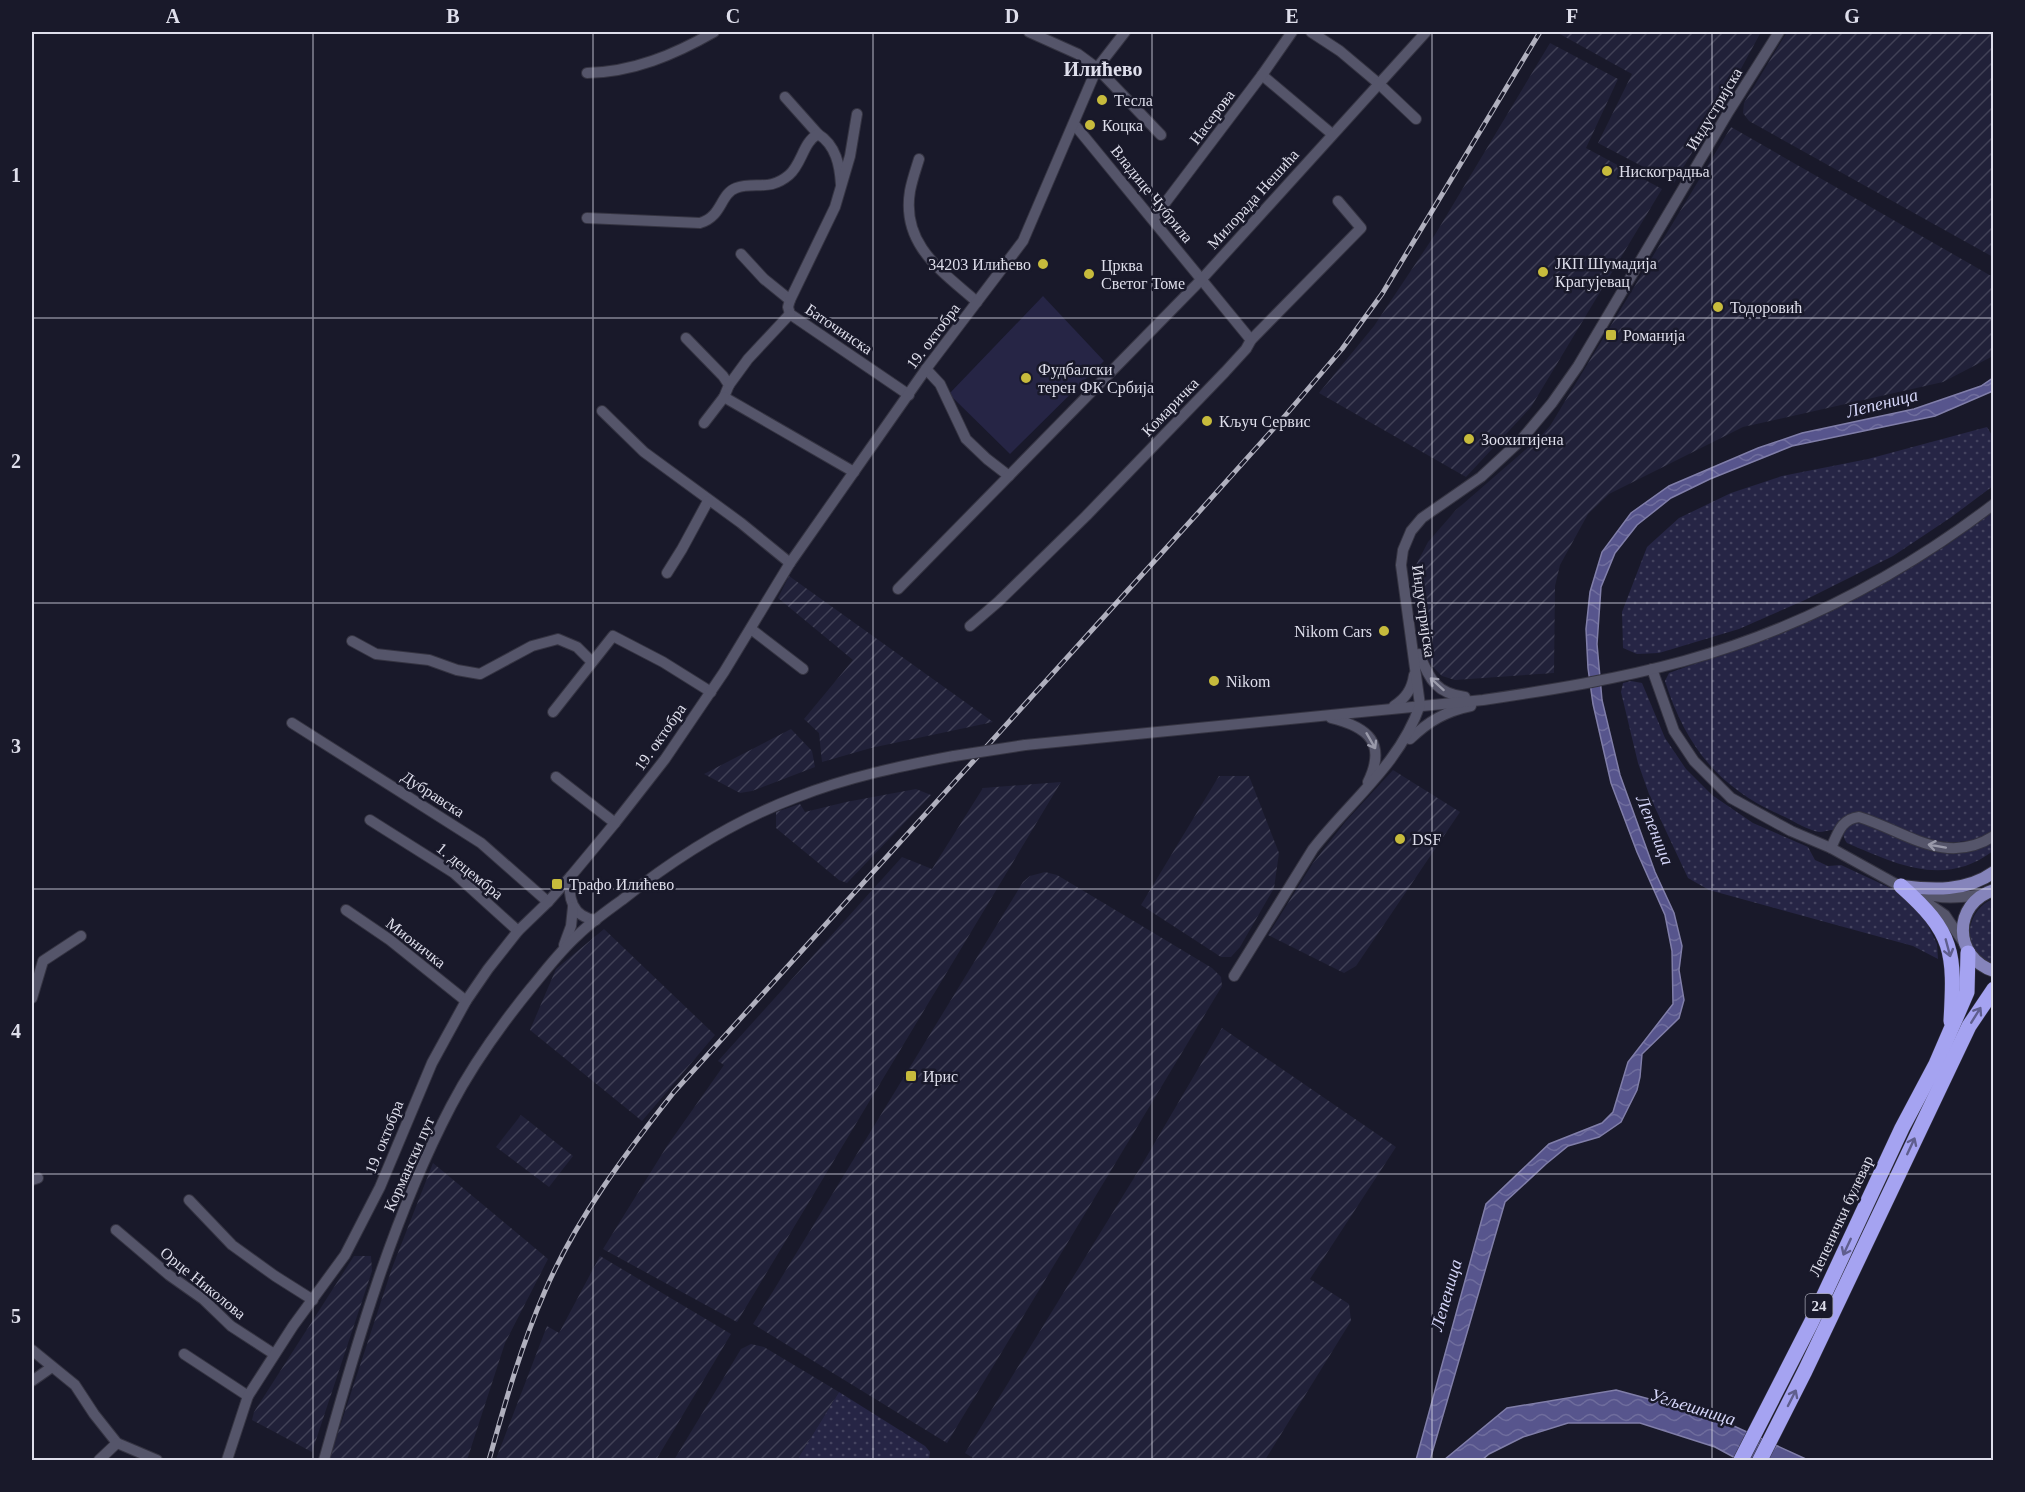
<svg xmlns="http://www.w3.org/2000/svg" width="2025" height="1492" font-family="'Times New Roman',serif">
	<style>
		.industrial { fill: url(#industrial-furrows) }
		.grass { fill: url(#grass-dots) }
		.garden { fill: #262545 }
		.water { fill: url(#water-waves); stroke: #807ea9; stroke-width: 1.5 }
		.lines { fill: none; stroke-linecap: round; stroke-linejoin: round }
		.minor-casing { stroke: #353442; stroke-width: 12 }
		.major-casing { stroke: #353442; stroke-width: 14 }
		.highway-casing { stroke: #353442; stroke-width: 16 }
		.minor { stroke: #55556a; stroke-width: 10 }
		.major { stroke: #8584bb; stroke-width: 12 }
		.highway { stroke: #a5a3f1; stroke-width: 15 }
		.rail-casing { stroke: #b0b0be; stroke-width: 5 }
		.rail { stroke: #19192a; stroke-width: 3; stroke-dasharray: 9; stroke-linecap: butt }
		.minor-bridge-casing { stroke: #353442; stroke-width: 12; stroke-linecap: butt }
		.minor-bridge { stroke: #55556a; stroke-width: 10 }
		.oneway { stroke: #9a9aaa }
		.oneway2 { stroke: #5f5e8e }
		.grid { fill: none; stroke: #dedeeb; stroke-width: 1.5; stroke-opacity: 0.55 }
		.poi-dot { fill: #c7bb3c; stroke: #19192a; stroke-width: 2 }
		.labels { text-anchor: middle; dominant-baseline: central; stroke-width: 5; stroke-linejoin: round; paint-order: stroke }
		.shield { fill: #19192a; stroke: #a3a3b1; stroke-width: 1.5 }
		.shield-label { font-size: 15px; font-weight: bold; fill: #dedeeb }
		.poi-label { font-size: 16px; fill: #dedeeb; stroke: #19192a; text-anchor: start }
		.street-label { font-size: 16px; fill: #dedeeb; stroke: #19192a }
		.water-label { font-size: 18px; font-style: italic; fill: #d4d5f8; stroke: #19192a }
		.quarter-label { font-size: 20px; font-weight: bold; fill: #dedeeb; stroke: #19192a }
		.neatline { fill: none; stroke: #dedeeb; stroke-width: 2 }
		.grid-label { font-size: 20px; text-anchor: middle; font-weight: bold; fill: #dedeeb }
	</style>
	<defs>
		<pattern id="industrial-furrows" width="10" height="10" patternUnits="userSpaceOnUse" patternTransform="scale(1.5)"><rect width="10" height="10" fill="#212139"/><path d="M-1 1l2-2M0 10L10 0M9 11l2-2" fill="none" stroke="#414156"/></pattern>
		<pattern id="grass-dots" width="8" height="8" patternUnits="userSpaceOnUse" patternTransform="scale(1.5)"><rect width="8" height="8" fill="#262545"/><path d="M2 2h.1M6 6h.1" fill="none" stroke="#454460" stroke-width="1.8" stroke-linecap="round"/></pattern>
		<pattern id="water-waves" width="16" height="10" patternUnits="userSpaceOnUse" patternTransform="scale(1.5)"><rect width="16" height="10" fill="#57558d"/><path d="M0 5q4-4 8 0t8 0" fill="none" stroke="#6f6d9d"/></pattern>
	</defs>
	<rect width="100%" height="100%" fill="#19192a"/>
	<g class="industrial">
		<path d="M 1559,32 L 1761,32 L 1731,87 L 1674,183 L 1598,143 L 1632,74 L 1558,33 Z"/>
		<path d="M 1787,32 L 1993,32 L 1993,257 L 1749,121 L 1743,113 L 1744,103 Z"/>
		<path d="M 1550,43 L 1618,79 L 1586,148 L 1662,189 L 1531,407 L 1466,477 L 1319,393 L 1374,326 L 1436,233 Z"/>
		<path d="M 1731,127 L 1993,277 L 1993,356 L 1943,382 L 1743,427 L 1609,494 L 1588,514 L 1560,565 L 1555,586 L 1554,673 L 1455,680 L 1442,676 L 1431,665 L 1426,653 L 1412,579 L 1416,565 L 1428,542 L 1456,510 L 1539,438 L 1550,426 Z"/>
		<path d="M 789,576 L 993,722 L 871,748 L 822,762 L 819,733 L 804,719 L 853,660 L 778,598 Z"/>
		<path d="M 791,729 L 812,751 L 815,767 L 752,791 L 740,793 L 704,774 Z"/>
		<path d="M 1393,770 L 1460,812 L 1356,966 L 1344,973 L 1268,935 L 1313,863 L 1346,821 Z"/>
		<path d="M 1219,776 L 1249,776 L 1279,853 L 1274,888 L 1240,947 L 1231,957 L 1221,957 L 1141,905 Z"/>
		<path d="M 1061,782 L 737,1322 L 603,1249 L 667,1146 L 724,1065 L 718,1061 L 902,857 L 932,869 L 983,788 Z"/>
		<path d="M 916,789 L 931,795 L 847,883 L 839,880 L 776,828 L 776,812 L 800,804 L 805,812 L 846,802 Z"/>
		<path d="M 1045,872 L 1057,875 L 1212,968 L 1221,977 L 1222,986 L 947,1443 L 753,1324 L 1023,882 L 1030,876 Z"/>
		<path d="M 604,929 L 715,1035 L 642,1121 L 530,1030 L 556,969 Z"/>
		<path d="M 1222,1028 L 1396,1147 L 1310,1279 L 1349,1304 L 1351,1321 L 1265,1460 L 976,1460 L 965,1453 L 1137,1173 Z"/>
		<path d="M 521,1115 L 573,1156 L 549,1187 L 496,1147 Z"/>
		<path d="M 433,1163 L 548,1259 L 505,1343 L 467,1460 L 329,1460 L 392,1268 Z"/>
		<path d="M 354,1256 L 371,1256 L 372,1271 L 312,1452 L 252,1420 L 254,1412 Z"/>
		<path d="M 600,1256 L 731,1334 L 656,1460 L 496,1459 L 547,1326 L 559,1333 Z"/>
		<path d="M 751,1344 L 764,1347 L 839,1392 L 797,1460 L 674,1460 L 741,1349 Z"/>
	</g>
	<g class="grass">
		<path d="M 1987,427 L 1993,437 L 1993,486 L 1950,518 L 1893,556 L 1805,600 L 1739,629 L 1659,653 L 1637,654 L 1623,648 L 1622,612 L 1647,547 L 1679,518 L 1731,493 L 1782,476 L 1868,459 Z"/>
		<path d="M 1993,511 L 1994,831 C 1947,858 1901,830 1856,812 C 1844,815 1840,820 1833,830 C 1829,830 1823,832 1819,832 C 1808,830 1795,822 1785,817 C 1721,790 1686,748 1665,681 L 1669,673 L 1789,630 L 1834,609 L 1910,568 L 1947,545 Z"/>
		<path d="M 1631,681 L 1642,683 L 1665,738 L 1686,769 L 1712,795 L 1753,823 L 1808,847 L 1815,860 L 1828,866 L 1841,865 L 1901,893 L 1924,917 L 1937,944 L 1938,959 L 1913,946 L 1709,890 L 1688,878 L 1650,797 L 1638,763 L 1621,692 L 1623,683 Z"/>
		<path d="M 1859,821 L 1931,851 L 1945,853 L 1993,841 L 1993,851 C 1944,888 1896,864 1847,843 C 1838,830 1848,825 1859,821 Z"/>
		<path d="M 1993,899 L 1994,899 L 1993,963 C 1960,953 1964,911 1993,899 Z"/>
		<path d="M 839,1392 L 925,1446 L 930,1452 L 929,1460 L 797,1460 Z"/>
	</g>
	<path class="garden" d="M 1043,296 L 1104,361 L 1010,454 L 949,394 Z"/>
	<g class="water">
		<path d="M 1993,378 L 1993,391 L 1935,416 L 1792,446 L 1710,479 L 1671,498 L 1637,525 L 1615,553 L 1601,587 L 1597,644 L 1602,700 L 1620,775 L 1655,872 L 1674,913 L 1682,946 L 1679,970 L 1684,1000 L 1679,1018 L 1642,1054 L 1640,1077 L 1637,1090 L 1621,1122 L 1599,1137 L 1568,1146 L 1546,1164 L 1505,1202 L 1430,1460 L 1416,1460 L 1486,1204 L 1549,1144 L 1602,1123 L 1613,1112 L 1628,1062 L 1673,1004 L 1672,951 L 1665,915 L 1637,852 L 1611,783 L 1593,704 L 1588,668 L 1586,629 L 1590,592 L 1602,552 L 1631,513 L 1669,486 L 1758,448 L 1802,433 L 1914,409 L 1981,386 Z"/>
		<path d="M 1616,1390 L 1712,1416 L 1808,1460 L 1739,1460 L 1715,1447 L 1640,1423 L 1568,1423 L 1523,1437 L 1489,1454 L 1482,1460 L 1444,1460 L 1507,1408 Z"/>
	</g>
	<g class="lines">
		<defs>
			<g id="minor">
				<path d="M 1029,32 L 1078,54 L 1097,68 L 1161,135"/>
				<path d="M 1311,32 L 1340,51 L 1378,83 L 1416,119"/>
				<path d="M 587,73 C 633,72 674,55 714,32"/>
				<path d="M 1262,75 L 1332,134"/>
				<path d="M 785,97 L 818,134"/>
				<path d="M 1074,124 L 1251,340"/>
				<path d="M 919,159 C 916,169 912,180 910,191 C 901,245 942,271 977,302"/>
				<path d="M 587,218 L 700,223 C 722,217 720,194 736,188 C 755,181 769,192 789,175 C 802,164 803,142 818,134 C 836,145 840,166 841,185"/>
				<path d="M 1153,219 L 1262,75 L 1292,32"/>
				<path d="M 741,254 L 764,279 L 790,300 L 788,307 L 790,314 L 909,395"/>
				<path d="M 790,300 L 835,207 L 850,156 L 857,114"/>
				<path d="M 686,338 L 723,376 L 729,385 L 724,397 L 854,472"/>
				<path d="M 926,369 L 940,384 L 966,439 L 987,459 L 1009,476"/>
				<path d="M 729,385 L 748,359 L 790,314"/>
				<path d="M 602,411 L 644,452 L 741,523 L 790,563"/>
				<path d="M 704,423 L 724,397"/>
				<path d="M 667,573 L 682,549 L 708,501"/>
				<path d="M 898,589 L 1201,280 L 1426,32"/>
				<path d="M 970,626 L 998,602 L 1086,516 L 1225,372 L 1246,349 L 1251,340 L 1361,228 L 1338,201"/>
				<path d="M 751,629 L 803,669"/>
				<path d="M 352,641 L 376,654 L 429,660 L 457,670 L 480,674 L 532,646 L 558,639 L 577,647 L 592,662"/>
				<path d="M 1419,654 C 1430,679 1435,693 1465,697"/>
				<path d="M 1652,669 L 1674,731 L 1694,761 L 1731,798 L 1791,831 L 1831,848 L 1905,889"/>
				<path d="M 1394,706 C 1406,698 1412,689 1414,675"/>
				<path d="M 553,712 L 613,636 L 663,662 L 711,692"/>
				<path d="M 1331,718 C 1368,727 1387,743 1368,782"/>
				<path d="M 292,723 L 481,843 L 548,902"/>
				<path d="M 1410,739 C 1429,721 1446,711 1471,706"/>
				<path d="M 1025,745 L 1483,700 C 1551,690 1618,679 1684,661 C 1796,630 1901,575 1994,504"/>
				<path d="M 556,777 L 615,823"/>
				<path d="M 370,820 L 454,873 L 518,931"/>
				<path d="M 1831,848 C 1838,833 1841,819 1859,817 C 1905,831 1945,867 1994,836"/>
				<path d="M 571,876 C 567,897 572,917 596,920"/>
				<path d="M 1918,892 C 1942,900 1959,898 1984,894"/>
				<path d="M 1919,897 L 1945,915 L 1964,943"/>
				<path d="M 346,910 L 390,940 L 466,1001"/>
				<path d="M 564,945 L 571,926 L 573,907"/>
				<path d="M 1234,976 L 1313,849 C 1350,801 1400,764 1420,705 L 1401,565 L 1403,550 L 1411,531 L 1422,518 L 1481,477 L 1521,440 L 1552,403 L 1578,366 L 1729,111 L 1779,32"/>
				<path d="M 32,998 L 43,961 L 81,936"/>
				<path d="M 32,1180 L 38,1178"/>
				<path d="M 189,1200 L 232,1245 L 275,1276 L 313,1300"/>
				<path d="M 116,1230 L 169,1275 L 203,1299 L 231,1326 L 274,1354"/>
				<path d="M 32,1350 L 75,1385 L 94,1414 L 117,1443 L 157,1460"/>
				<path d="M 184,1354 L 248,1396"/>
				<path d="M 32,1381 L 52,1367"/>
				<path d="M 99,1460 L 117,1443"/>
				<path d="M 227,1460 L 248,1396 L 293,1326 L 345,1255 L 380,1187 L 432,1063 L 466,1001 L 488,969 L 518,931 L 548,902 L 571,876 L 615,823 L 665,759 L 724,672 L 790,563 L 926,369 L 1023,241 L 1097,68 L 1125,32"/>
				<path d="M 324,1460 C 357,1341 393,1217 451,1106 C 473,1064 501,1025 531,988 C 546,970 560,951 578,935 C 591,922 607,911 622,900 C 675,858 733,821 797,797 C 848,777 901,766 954,756"/>
			</g>
			<g id="major">
				<path d="M 1901,886 C 1933,890 1966,892 1994,872"/>
				<path d="M 1994,890 C 1952,903 1953,958 1994,971"/>
			</g>
			<g id="highway">
				<path d="M 1901,886 C 1954,933 1955,952 1951,1021"/>
				<path d="M 1741,1460 L 1811,1323 L 1902,1128 L 1936,1064 L 1967,992 L 1968,953"/>
				<path d="M 1760,1460 L 1805,1371 L 1969,1026 L 1994,989"/>
			</g>
		</defs>
		<use href="#minor" class="minor-casing"/>
		<use href="#major" class="major-casing"/>
		<use href="#highway" class="highway-casing"/>
		<use href="#minor" class="minor"/>
		<use href="#major" class="major"/>
		<use href="#highway" class="highway"/>
		<defs>
			<path id="rail" d="M 489,1460 C 505,1403 521,1346 545,1291 C 576,1219 625,1154 674,1092 L 1197,514 L 1284,417 L 1342,349 L 1382,294 L 1540,32"/>
		</defs>
		<use href="#rail" class="rail-casing"/>
		<use href="#rail" class="rail"/>
		<defs>
			<path id="minor-bridge" d="M 954,756 L 1025,745"/>
		</defs>
		<use href="#minor-bridge" class="minor-bridge-casing"/>
		<use href="#minor-bridge" class="minor-bridge"/>
	</g>
	<defs><path id="oneway-shaft" d="M-6 0H5M1.5-3L5.5 0L1.5 3" fill="none" stroke-width="1.6" stroke-linecap="round" stroke-linejoin="round" transform="scale(1.5)"/></defs>
	<g class="oneway">
		<use href="#oneway-shaft" transform="translate(1437 684) rotate(-138)"/>
		<use href="#oneway-shaft" transform="translate(1371 741) rotate(60)"/>
		<use href="#oneway-shaft" transform="translate(1937 846) rotate(-170)"/>
	</g>
	<g class="oneway2">
		<use href="#oneway-shaft" transform="translate(1948 948) rotate(75)"/>
		<use href="#oneway-shaft" transform="translate(1976 1015) rotate(-58)"/>
		<use href="#oneway-shaft" transform="translate(1911 1146) rotate(-65)"/>
		<use href="#oneway-shaft" transform="translate(1847 1247) rotate(115)"/>
		<use href="#oneway-shaft" transform="translate(1792 1398) rotate(-63)"/>
	</g>
	<path class="grid" d="M 313,32 L 313,1460M 593,32 L 593,1460M 873,32 L 873,1460M 1152,32 L 1152,1460M 1432,32 L 1432,1460M 1712,32 L 1712,1460M 32,318 L 1994,318M 32,603 L 1994,603M 32,889 L 1994,889M 32,1174 L 1994,1174"/>
	<g class="poi-dot">
		<circle cx="1102" cy="100" r="6"/>
		<circle cx="1090" cy="125" r="6"/>
		<circle cx="1607" cy="171" r="6"/>
		<circle cx="1043" cy="264" r="6"/>
		<circle cx="1543" cy="272" r="6"/>
		<circle cx="1089" cy="274" r="6"/>
		<circle cx="1718" cy="307" r="6"/>
		<rect x="1605" y="329" width="12" height="12" rx="3"/>
		<circle cx="1026" cy="378" r="6"/>
		<circle cx="1207" cy="421" r="6"/>
		<circle cx="1469" cy="439" r="6"/>
		<circle cx="1384" cy="631" r="6"/>
		<circle cx="1214" cy="681" r="6"/>
		<circle cx="1400" cy="839" r="6"/>
		<rect x="551" y="878" width="12" height="12" rx="3"/>
		<rect x="905" y="1070" width="12" height="12" rx="3"/>
	</g>
	<g class="labels">
		<rect class="shield" x="1805.5" y="1294" width="27" height="24" rx="4.5"/>
		<g class="shield-label">
			<text x="1819" y="1306">24</text>
		</g>
		<g class="poi-label">
			<text x="1114" y="100">Тесла</text>
			<text x="1102" y="125">Коцка</text>
			<text x="1619" y="171">Нискоградња</text>
			<text x="1555" y="263">ЈКП Шумадија<tspan x="1555" dy="18">Крагујевац</tspan></text>
			<text x="1031" y="264" text-anchor="end">34203 Илићево</text>
			<text x="1101" y="265">Црква<tspan x="1101" dy="18">Светог Томе</tspan></text>
			<text x="1730" y="307">Тодоровић</text>
			<text x="1623" y="335">Романија</text>
			<text x="1038" y="369">Фудбалски<tspan x="1038" dy="18">терен ФК Србија</tspan></text>
			<text x="1219" y="421">Кључ Сервис</text>
			<text x="1481" y="439">Зоохигијена</text>
			<text x="1372" y="631" text-anchor="end">Nikom Cars</text>
			<text x="1226" y="681">Nikom</text>
			<text x="1412" y="839">DSF</text>
			<text x="569" y="884">Трафо Илићево</text>
			<text x="923" y="1076">Ирис</text>
		</g>
		<g class="street-label">
			<text transform="translate(1714 109) rotate(-59)">Индустријска</text>
			<text transform="translate(1212 117) rotate(-53)">Насерова</text>
			<text transform="translate(1152 194) rotate(51)">Владице Чубрила</text>
			<text transform="translate(1253 199) rotate(-48)">Милорада Нешића</text>
			<text transform="translate(839 329) rotate(34)">Баточинска</text>
			<text transform="translate(933 336) rotate(-53)">19. октобра</text>
			<text transform="translate(1170 407) rotate(-46)">Комаричка</text>
			<text transform="translate(1424 611) rotate(82)">Индустријска</text>
			<text transform="translate(660 737) rotate(-55)">19. октобра</text>
			<text transform="translate(433 794) rotate(33)">Дубравска</text>
			<text transform="translate(470 871) rotate(39)">1. децембра</text>
			<text transform="translate(416 943) rotate(38)">Мионичка</text>
			<text transform="translate(384 1137) rotate(-68)">19. октобра</text>
			<text transform="translate(409 1164) rotate(-66)">Кормански пут</text>
			<text transform="translate(1841 1216) rotate(-65)">Лепенички булевар</text>
			<text transform="translate(203 1283) rotate(39)">Орце Николова</text>
		</g>
		<g class="water-label">
			<text transform="translate(1882 403) rotate(-14)">Лепеница</text>
			<text transform="translate(1655 830) rotate(68)">Лепеница</text>
			<text transform="translate(1446 1295) rotate(-74)">Лепеница</text>
			<text transform="translate(1693 1407) rotate(17)">Угљешница</text>
		</g>
		<g class="quarter-label">
			<text x="1103" y="69">Илићево</text>
		</g>
	</g>
	<rect width="2025" height="1492" fill="none" stroke="#19192a" stroke-width="66"/>
	<rect x="33" y="33" width="1959" height="1426" class="neatline"/>
	<g class="grid-label">
		<text x="173" y="23">A</text>
		<text x="453" y="23">B</text>
		<text x="733" y="23">C</text>
		<text x="1012" y="23">D</text>
		<text x="1292" y="23">E</text>
		<text x="1572" y="23">F</text>
		<text x="1852" y="23">G</text>
		<text x="16" y="182">1</text>
		<text x="16" y="468">2</text>
		<text x="16" y="753">3</text>
		<text x="16" y="1038">4</text>
		<text x="16" y="1323">5</text>
	</g>
</svg>
